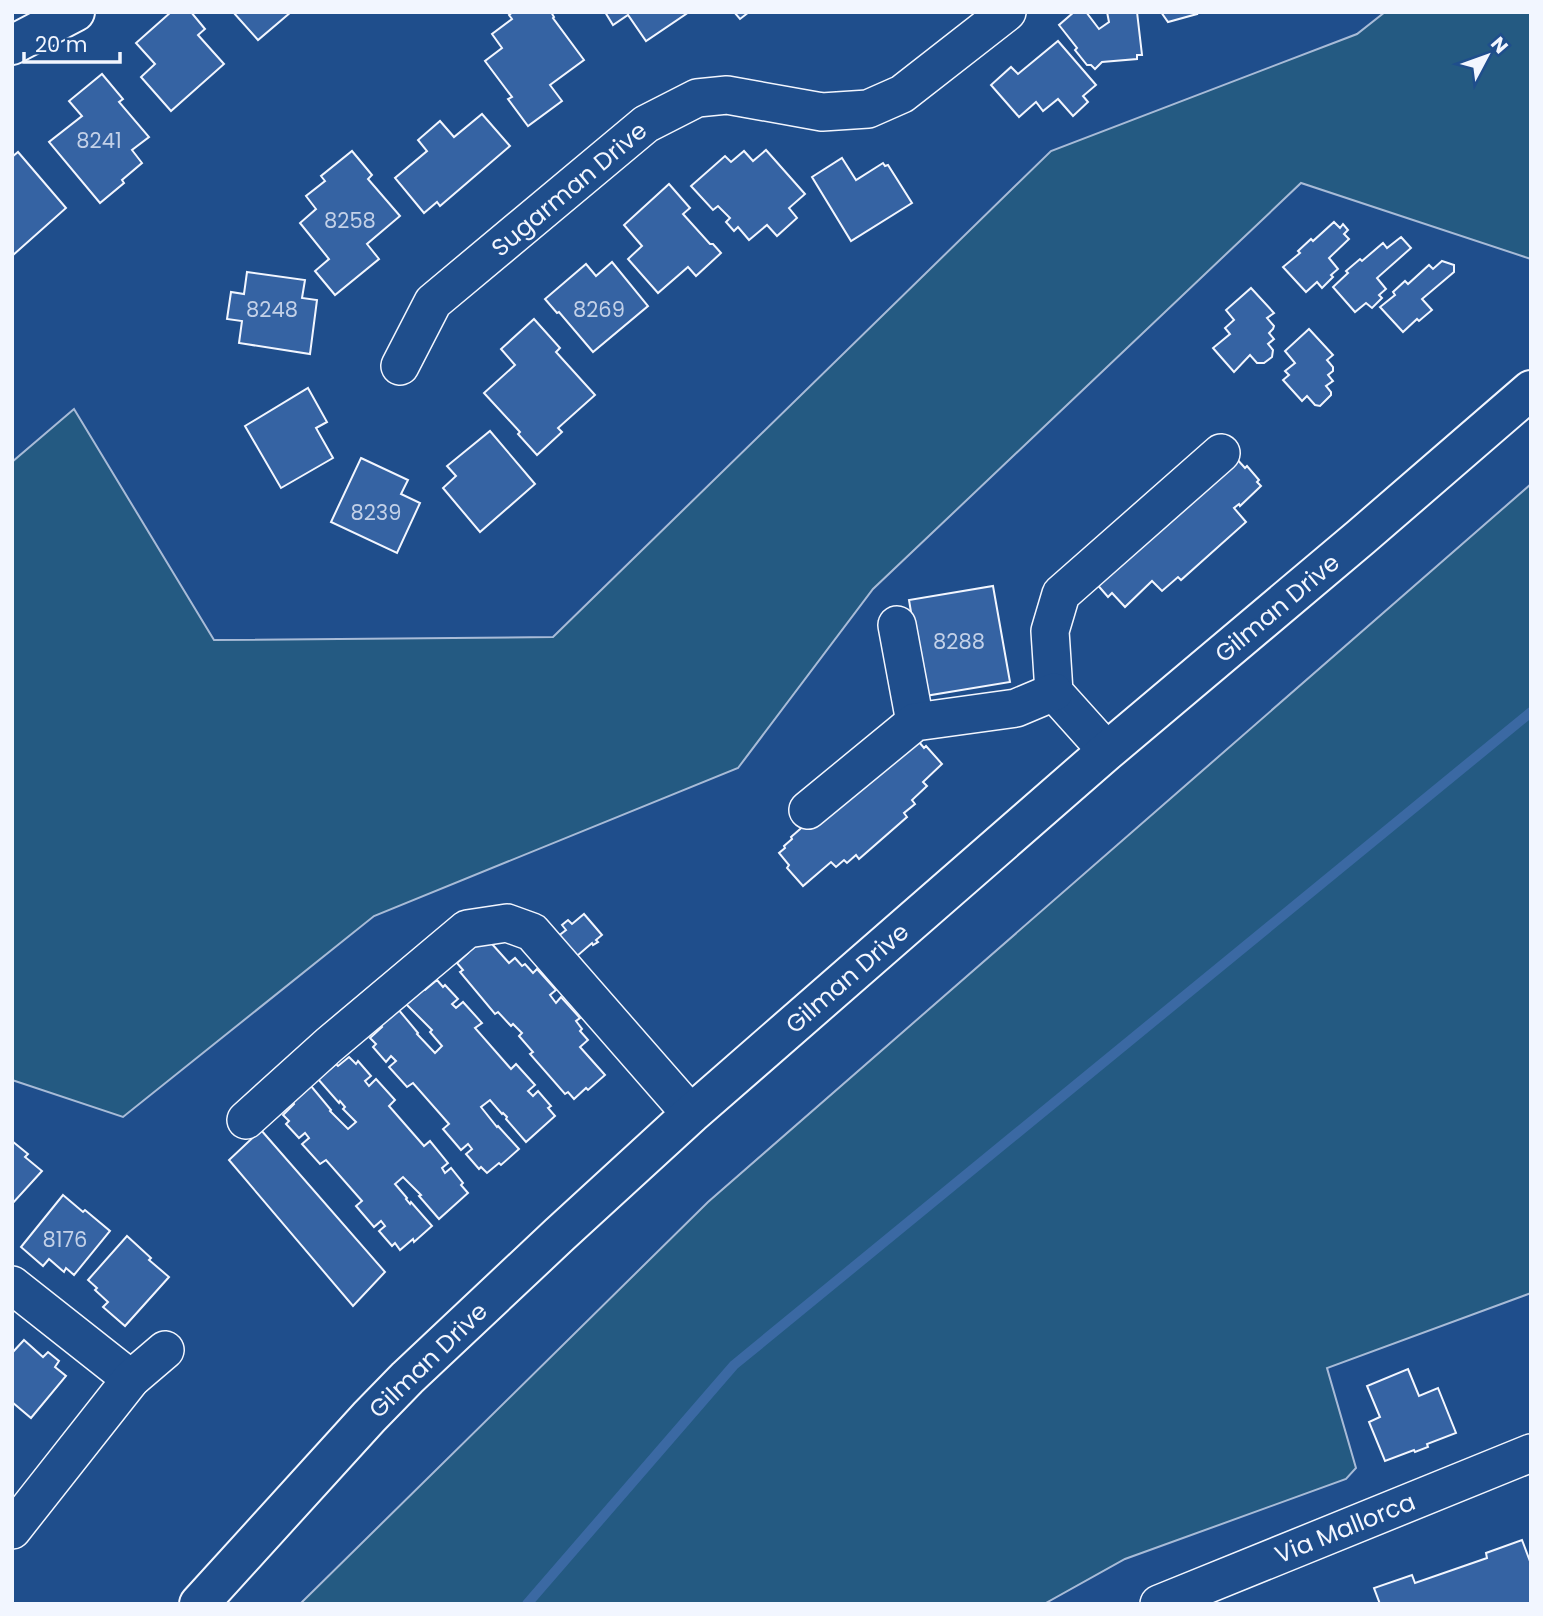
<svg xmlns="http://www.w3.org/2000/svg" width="1543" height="1616" font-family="Poppins,sans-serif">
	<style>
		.green { fill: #245a82; stroke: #a8bbd7; stroke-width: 2 }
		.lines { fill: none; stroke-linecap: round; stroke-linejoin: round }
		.stream { stroke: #3b69a3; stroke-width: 10 }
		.building { fill: #3563a3; stroke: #f2f6ff; stroke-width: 2 }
		.minor-casing { stroke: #f2f6ff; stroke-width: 40 }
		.major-casing { stroke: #f2f6ff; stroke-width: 42 }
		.minor { stroke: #1f4e8c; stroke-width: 37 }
		.major { stroke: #1f4e8c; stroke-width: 38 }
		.labels { text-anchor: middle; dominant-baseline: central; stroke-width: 5; stroke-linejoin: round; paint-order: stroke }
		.number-label { font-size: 21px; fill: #c3d1e8 }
		.street-label { font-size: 24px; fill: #f2f6ff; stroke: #1f4e8c }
	</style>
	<rect width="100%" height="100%" fill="#1f4e8c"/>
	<g class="green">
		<path d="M 1385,12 L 1531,12 L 1531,259 L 1301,183 L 873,589 L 738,768 L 374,916 L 123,1117 L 12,1080 L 12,462 L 74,409 L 214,640 L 553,637 L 1051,151 L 1357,34 Z"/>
		<path d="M 1531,484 L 1531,1293 L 1327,1368 L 1356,1468 L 1346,1479 L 1125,1559 L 1044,1604 L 300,1604 L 708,1202 Z"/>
	</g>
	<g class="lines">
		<path class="stream" d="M 527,1604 L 734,1365 L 1531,712"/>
	</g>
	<g class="building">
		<path d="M 171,12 L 191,12 L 205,29 L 198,35 L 224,64 L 171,111 L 141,77 L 155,64 L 136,43 Z"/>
		<path d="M 233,12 L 291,12 L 258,40 Z"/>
		<path d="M 513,12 L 551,12 L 554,17 L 553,18 L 584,60 L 550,85 L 562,101 L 528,126 L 508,99 L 512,97 L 485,61 L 502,48 L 492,34 L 512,19 L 509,15 Z"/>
		<path d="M 605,12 L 689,12 L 646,41 L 628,15 L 613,25 Z"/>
		<path d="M 734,12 L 749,12 L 740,19 Z"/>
		<path d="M 1074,12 L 1086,12 L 1099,29 L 1109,22 L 1107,12 L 1137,12 L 1142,55 L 1137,55 L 1137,59 L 1102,62 L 1095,69 L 1091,65 L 1087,65 L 1075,50 L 1077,48 L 1059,25 Z"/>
		<path d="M 1161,12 L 1196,12 L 1197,14 L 1168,22 Z"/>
		<path d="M 1058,41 L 1096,85 L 1083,96 L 1088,102 L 1073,116 L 1058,99 L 1043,111 L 1036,102 L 1019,117 L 991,85 L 1011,67 L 1018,74 Z"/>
		<path d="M 102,74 L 123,99 L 119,102 L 149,137 L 132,150 L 142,163 L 122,180 L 124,183 L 100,203 L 49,142 L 82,116 L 69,101 Z"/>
		<path d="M 482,114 L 510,146 L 440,206 L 437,202 L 424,213 L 395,178 L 427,151 L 418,140 L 440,121 L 454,137 Z"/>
		<path d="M 766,150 L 805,194 L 789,208 L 797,218 L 777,236 L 767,225 L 749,240 L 738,227 L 734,231 L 726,222 L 730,218 L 718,206 L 713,210 L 691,186 L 725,156 L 731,162 L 744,151 L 753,161 Z"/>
		<path d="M 352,151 L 372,175 L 368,179 L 400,216 L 367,244 L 379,259 L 335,295 L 315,271 L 329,259 L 300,223 L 316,209 L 306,196 L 325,181 L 321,176 Z"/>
		<path d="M 18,152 L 66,208 L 12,256 L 12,157 Z"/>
		<path d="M 842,158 L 856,180 L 883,163 L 885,166 L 888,165 L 912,203 L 851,241 L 812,177 Z"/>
		<path d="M 669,184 L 690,208 L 683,214 L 710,244 L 713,244 L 721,253 L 696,276 L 688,267 L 658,293 L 628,259 L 642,246 L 624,225 Z"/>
		<path d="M 1334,222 L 1340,228 L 1343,224 L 1348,230 L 1344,234 L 1349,239 L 1329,258 L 1338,269 L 1331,275 L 1333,277 L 1322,288 L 1317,282 L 1306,292 L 1283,267 L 1300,253 L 1298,251 L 1311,239 L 1313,241 Z"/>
		<path d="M 1401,237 L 1411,248 L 1377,278 L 1386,289 L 1379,295 L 1382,298 L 1372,308 L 1366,303 L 1355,312 L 1333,287 L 1348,273 L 1346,271 L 1360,259 L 1362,261 L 1383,243 L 1387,248 Z"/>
		<path d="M 1442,261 L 1454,265 L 1454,272 L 1422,299 L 1432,310 L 1419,321 L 1417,319 L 1403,332 L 1380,307 L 1395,295 L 1393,292 L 1405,281 L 1408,284 L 1429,265 L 1433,269 Z"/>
		<path d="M 612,262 L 648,306 L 593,352 L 559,312 L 557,313 L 545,299 L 586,264 L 596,276 Z"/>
		<path d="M 247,272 L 305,280 L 302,298 L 317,300 L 310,354 L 239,343 L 242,321 L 227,319 L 231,292 L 244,294 Z"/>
		<path d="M 1251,288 L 1274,313 L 1267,318 L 1274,326 L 1273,329 L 1269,333 L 1274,339 L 1268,344 L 1273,350 L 1272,357 L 1264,363 L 1257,363 L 1250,355 L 1234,372 L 1213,348 L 1230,334 L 1225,328 L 1234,320 L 1226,310 Z"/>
		<path d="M 534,319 L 560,348 L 556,352 L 595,395 L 558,428 L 562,432 L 537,455 L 518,434 L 520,432 L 484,393 L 515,365 L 501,349 Z"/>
		<path d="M 1309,329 L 1333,355 L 1327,360 L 1333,367 L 1333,371 L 1328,375 L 1333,381 L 1326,386 L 1331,392 L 1331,395 L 1320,406 L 1315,405 L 1307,396 L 1302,401 L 1283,380 L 1289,375 L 1285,371 L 1295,363 L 1285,351 Z"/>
		<path d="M 308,388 L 327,422 L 316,428 L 333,458 L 281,488 L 245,426 Z"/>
		<path d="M 490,431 L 535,484 L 480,532 L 443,488 L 456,476 L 447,466 Z"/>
		<path d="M 1235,457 L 1245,468 L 1247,466 L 1259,480 L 1257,482 L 1261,486 L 1240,506 L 1239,504 L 1234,508 L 1246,522 L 1181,580 L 1178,577 L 1162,591 L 1152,581 L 1125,607 L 1112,593 L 1108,597 L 1095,582 Z"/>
		<path d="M 361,458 L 408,480 L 401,494 L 420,503 L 397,553 L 331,522 Z"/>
		<path d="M 993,586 L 1010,682 L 925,696 L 909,600 Z"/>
		<path d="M 914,736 L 924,748 L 926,746 L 942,764 L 923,782 L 927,786 L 912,800 L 915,804 L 904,813 L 907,817 L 859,859 L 856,855 L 847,863 L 844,860 L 836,867 L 831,862 L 803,886 L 787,868 L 789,865 L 779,853 L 785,848 L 784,846 L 792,839 L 791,837 L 823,809 Z"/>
		<path d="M 584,914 L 602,935 L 596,940 L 598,942 L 593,945 L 592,943 L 577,956 L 557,937 L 566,930 L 562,925 L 568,920 L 572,924 Z"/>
		<path d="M 484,935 L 509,963 L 515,958 L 522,966 L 525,964 L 533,973 L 537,969 L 556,990 L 550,995 L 556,1003 L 561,997 L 580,1018 L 576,1021 L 582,1029 L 580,1031 L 588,1040 L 580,1047 L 605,1075 L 588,1090 L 586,1088 L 574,1099 L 568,1092 L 565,1094 L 530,1054 L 533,1052 L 519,1036 L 522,1033 L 513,1024 L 511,1026 L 498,1012 L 495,1014 L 460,972 L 463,970 L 457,963 L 468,953 L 466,951 Z"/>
		<path d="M 437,980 L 443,987 L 445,985 L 458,999 L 452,1004 L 456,1008 L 463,1002 L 482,1023 L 475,1028 L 511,1069 L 516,1064 L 535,1085 L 528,1091 L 533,1096 L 538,1091 L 551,1106 L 548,1108 L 555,1116 L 526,1142 L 506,1119 L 507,1117 L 503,1113 L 502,1114 L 490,1100 L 481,1107 L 497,1127 L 498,1126 L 519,1149 L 501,1165 L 499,1163 L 487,1173 L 481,1167 L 479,1169 L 466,1154 L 472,1149 L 468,1144 L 461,1150 L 443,1129 L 449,1124 L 413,1083 L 407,1087 L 389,1067 L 396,1061 L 391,1056 L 386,1062 L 373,1047 L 376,1044 L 370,1038 L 382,1027 L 380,1025 L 398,1009 L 418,1033 L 417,1034 L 435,1053 L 442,1046 L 430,1032 L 432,1030 L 405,1003 L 422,987 L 425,990 Z"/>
		<path d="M 349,1057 L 356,1064 L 358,1061 L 371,1076 L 365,1081 L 369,1086 L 376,1079 L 395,1100 L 389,1106 L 424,1146 L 430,1141 L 448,1163 L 442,1168 L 445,1173 L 451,1168 L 463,1183 L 461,1185 L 468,1193 L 439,1219 L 419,1196 L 421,1195 L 403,1177 L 395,1184 L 407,1198 L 406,1199 L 410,1204 L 411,1202 L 432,1226 L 414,1242 L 413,1239 L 400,1250 L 395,1243 L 392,1246 L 379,1231 L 385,1226 L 381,1221 L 374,1227 L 356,1206 L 362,1201 L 326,1160 L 320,1164 L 302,1144 L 309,1138 L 305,1133 L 299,1138 L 286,1124 L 289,1121 L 283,1115 L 294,1104 L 293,1102 L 311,1086 L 331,1110 L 330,1111 L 348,1129 L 356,1122 L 343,1109 L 345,1107 L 340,1101 L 339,1103 L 318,1079 L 336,1064 L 338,1066 Z"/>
		<path d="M 261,1130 L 385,1272 L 353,1306 L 229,1160 Z"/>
		<path d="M 12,1141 L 28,1154 L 25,1157 L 42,1171 L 12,1204 Z"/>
		<path d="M 63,1195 L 83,1212 L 85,1210 L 110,1231 L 74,1275 L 66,1268 L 64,1272 L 49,1259 L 43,1266 L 21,1247 Z"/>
		<path d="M 127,1236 L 151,1258 L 149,1260 L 169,1277 L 125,1326 L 103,1307 L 108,1302 L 95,1290 L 97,1288 L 88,1280 Z"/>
		<path d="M 24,1340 L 43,1357 L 48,1352 L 59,1361 L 55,1367 L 66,1376 L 31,1418 L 12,1402 L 12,1353 Z"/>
		<path d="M 1408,1369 L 1419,1396 L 1438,1388 L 1456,1433 L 1427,1444 L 1428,1447 L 1415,1452 L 1414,1450 L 1385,1461 L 1369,1422 L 1380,1417 L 1367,1386 Z"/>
		<path d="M 1522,1540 L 1531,1564 L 1531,1604 L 1380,1604 L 1374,1588 L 1412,1575 L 1415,1583 L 1487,1558 L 1486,1553 Z"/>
	</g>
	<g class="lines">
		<defs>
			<g id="minor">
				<path d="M 400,366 L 433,302 L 646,124 L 697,98 L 727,95 L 822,112 L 868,109 L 902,94 L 1007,12"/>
				<path d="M 897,625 L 915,722"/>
				<path d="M 1107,751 L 1054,692 L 1050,631 L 1061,594 L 1221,453"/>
				<path d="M 808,810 L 915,722 L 1016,708 L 1054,692"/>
				<path d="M 246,1120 L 329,1045 L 467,929 L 507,923 L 532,932 L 691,1114"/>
				<path d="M 12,1285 L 131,1379"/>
				<path d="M 12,1530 L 131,1379 L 165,1350"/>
				<path d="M 1159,1604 L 1531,1453"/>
			</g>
			<g id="major">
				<path d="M 12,45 L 75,12"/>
				<path d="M 199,1604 L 369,1417 L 407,1378 L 559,1235 L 691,1114 L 1107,751 L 1361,537 L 1531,390"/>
			</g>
		</defs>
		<use href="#minor" class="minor-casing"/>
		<use href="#major" class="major-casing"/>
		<use href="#minor" class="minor"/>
		<use href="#major" class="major"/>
	</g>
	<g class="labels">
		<g class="number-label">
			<text x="99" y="140">8241</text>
			<text x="350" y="220">8258</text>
			<text x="272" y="309">8248</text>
			<text x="599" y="309">8269</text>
			<text x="376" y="512">8239</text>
			<text x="959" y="641">8288</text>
			<text x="65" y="1239">8176</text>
		</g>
		<g class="street-label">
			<text transform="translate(569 189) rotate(-40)">Sugarman Drive</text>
			<text transform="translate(1277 608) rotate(-40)">Gilman Drive</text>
			<text transform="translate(847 978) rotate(-41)">Gilman Drive</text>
			<text transform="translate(428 1360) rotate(-44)">Gilman Drive</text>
			<text transform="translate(1345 1528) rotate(-22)">Via Mallorca</text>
		</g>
	</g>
	<rect width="1543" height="1616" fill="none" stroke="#f2f6ff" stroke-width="28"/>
	<g transform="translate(1487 56) rotate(49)" stroke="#1f4e8c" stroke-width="5" paint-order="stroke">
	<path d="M0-5L12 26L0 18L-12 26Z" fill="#f2f6ff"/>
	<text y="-10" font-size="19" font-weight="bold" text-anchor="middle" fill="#f2f6ff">N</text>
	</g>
	<path d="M24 52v10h96v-10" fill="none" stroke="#f2f6ff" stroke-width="3.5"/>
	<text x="35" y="52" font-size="21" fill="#f2f6ff" stroke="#1f4e8c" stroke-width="5" paint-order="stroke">20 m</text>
</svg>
